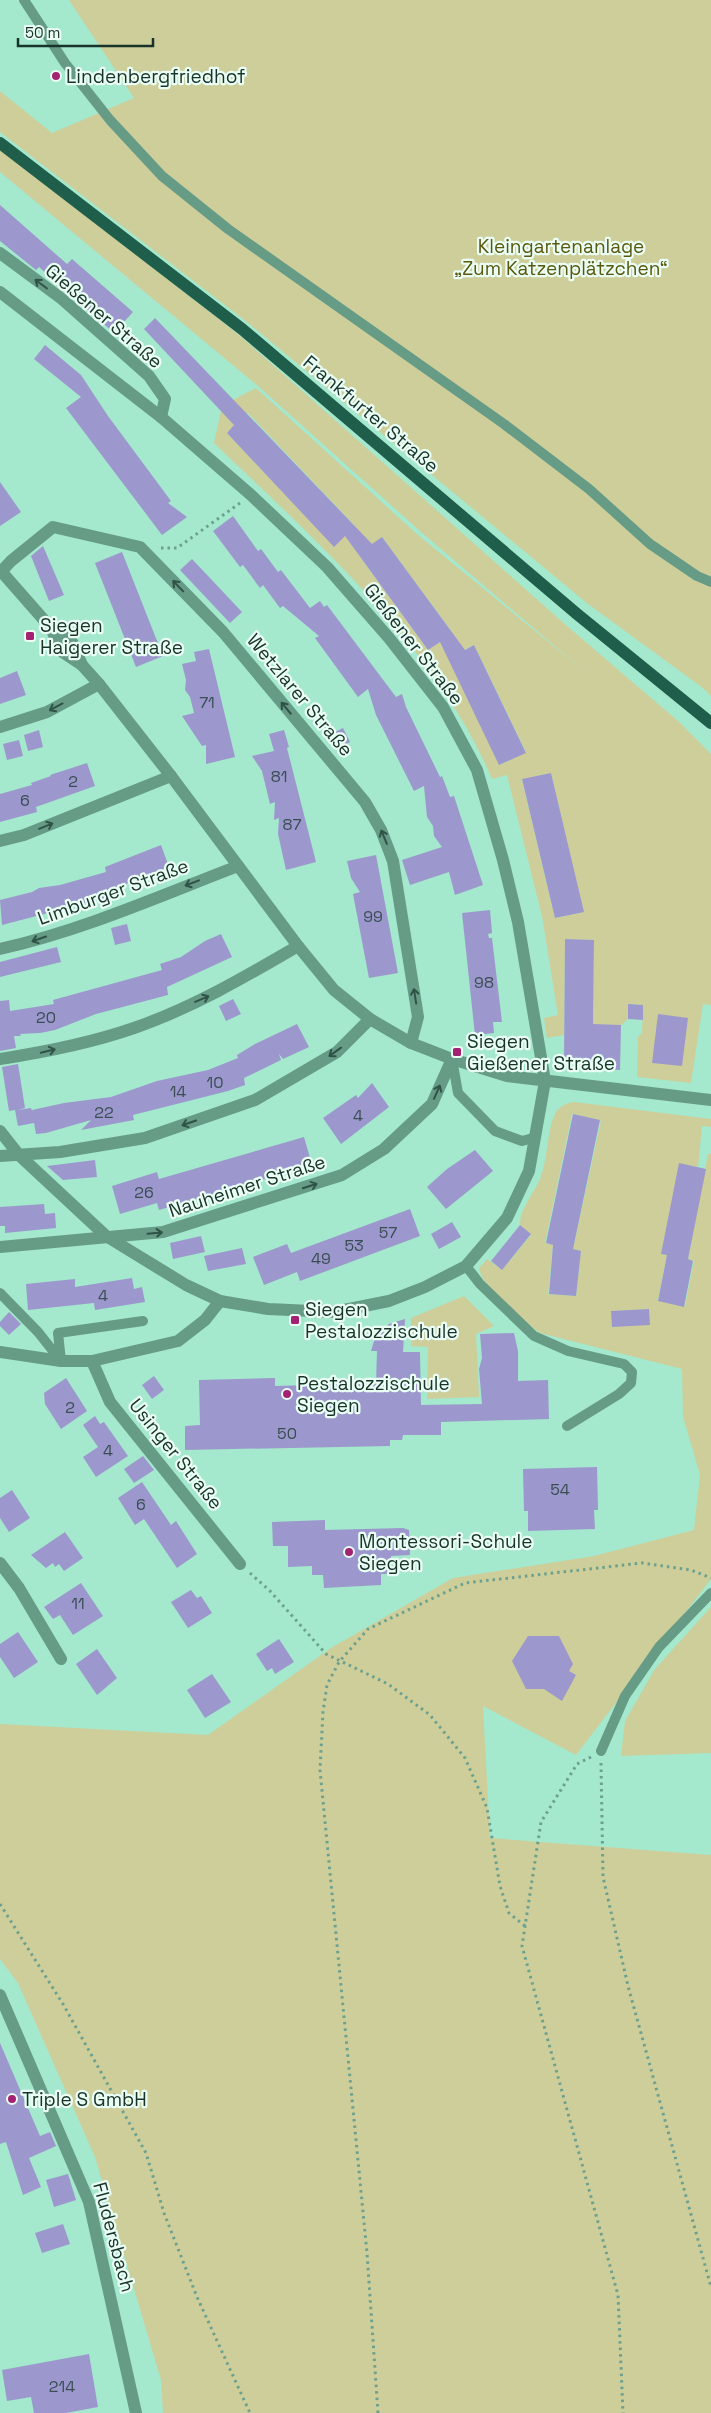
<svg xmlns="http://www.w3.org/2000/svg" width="711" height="2413" font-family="'Space Grotesk',sans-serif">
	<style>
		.green { fill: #cece9b; fill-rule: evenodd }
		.building { fill: #9c98cd }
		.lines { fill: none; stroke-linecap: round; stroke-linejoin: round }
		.path { stroke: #6da18d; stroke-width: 3; stroke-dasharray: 2.5 4; stroke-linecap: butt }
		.lane { stroke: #669b86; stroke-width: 10 }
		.street { stroke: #669b86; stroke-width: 12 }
		.primary { stroke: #1f5e4a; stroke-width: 12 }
		.oneway { stroke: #2f5346 }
		.poi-dot { fill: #a32272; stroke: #eafef5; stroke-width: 2 }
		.labels { text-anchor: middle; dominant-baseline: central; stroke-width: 4.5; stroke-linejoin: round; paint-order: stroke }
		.number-label { font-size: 16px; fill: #394d53 }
		.poi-label { font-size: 19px; fill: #18342a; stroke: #eafef5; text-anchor: start }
		.park-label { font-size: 19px; fill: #5a580e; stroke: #eafef5 }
		.street-label { font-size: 19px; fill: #18342a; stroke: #eafef5 }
	</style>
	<rect width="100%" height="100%" fill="#a4e8cd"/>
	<g class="green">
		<path d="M 69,0 L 711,0 L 711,696 L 703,688 L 588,604 L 247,322 L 0,132 L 0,91 L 52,133 L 134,98 Z"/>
		<path d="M 0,149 L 238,334 L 567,626 L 678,721 L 711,754 L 711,1005 L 703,1004 L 691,1083 L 637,1077 L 638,1037 L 642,1033 L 643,1005 L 629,1004 L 628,1019 L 621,1025 L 606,1025 L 606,1070 L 603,1069 L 593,1034 L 594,940 L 565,939 L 564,1035 L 547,1038 L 544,1018 L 558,1015 L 542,916 L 507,775 L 492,779 C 436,646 316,541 214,443 L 221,411 L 233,400 L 256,388 L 418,535 L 584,671 L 421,532 L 258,386 L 0,172 ZM 248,413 L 355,526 L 334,546 L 227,433 ZM 382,537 L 452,632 L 428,650 L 358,554 ZM 474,645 L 526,752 L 500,765 L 448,658 ZM 551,773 L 583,912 L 555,918 L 522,780 Z"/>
		<path d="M 574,1102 L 711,1119 L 711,1127 L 702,1126 L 698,1167 L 680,1164 L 661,1254 L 667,1255 L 658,1300 L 685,1306 L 694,1261 L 688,1259 L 708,1154 L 711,1154 L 711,1579 L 576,1755 L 483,1706 L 490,1838 L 711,1855 L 711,2413 L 163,2413 L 161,2380 L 95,2157 L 18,1983 L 0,1959 L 0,1724 L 208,1735 L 331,1648 L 453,1578 L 594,1556 L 694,1530 L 700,1475 L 683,1416 L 682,1369 L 540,1333 C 524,1321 482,1289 479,1268 L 487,1259 L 502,1270 L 531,1235 L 520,1225 C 519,1211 534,1193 540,1179 C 548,1159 547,1131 555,1114 C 559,1106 566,1103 574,1102 ZM 572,1114 L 601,1121 L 573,1249 L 581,1251 L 576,1296 L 548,1294 L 553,1245 L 545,1243 ZM 649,1309 L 650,1325 L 611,1312 Z"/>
		<path d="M 464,1296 L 494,1326 L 476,1334 L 479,1397 L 427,1399 L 428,1347 L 411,1346 L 411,1318 Z"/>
		<path d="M 711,1607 L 711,1753 L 621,1756 L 625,1721 L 655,1669 Z"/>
	</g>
	<g class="building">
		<path d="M 0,205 L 67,264 L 72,259 L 133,312 L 114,333 L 39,267 L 36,270 L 0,241 Z"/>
		<path d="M 155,318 L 372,544 L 382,537 L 465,650 L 474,645 L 526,753 L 499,765 L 440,642 L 428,650 L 345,536 L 334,547 L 227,433 L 234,425 L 144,329 Z"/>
		<path d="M 45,345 L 81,375 L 108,416 L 171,501 L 168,503 L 187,517 L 162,535 L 66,408 L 81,397 L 34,359 Z"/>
		<path d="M 0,482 L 21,512 L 0,526 Z"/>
		<path d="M 233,516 L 258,551 L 261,549 L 278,572 L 281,570 L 310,608 L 320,601 L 324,607 L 327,605 L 396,697 L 402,694 L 406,707 L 440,777 L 442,776 L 450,797 L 454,796 L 483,885 L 455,895 L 449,872 L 410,885 L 402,860 L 442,847 L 434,836 L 433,826 L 427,817 L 424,786 L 414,791 L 376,715 L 368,689 L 358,697 L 315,638 L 319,636 L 283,606 L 280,608 L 263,585 L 260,588 L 243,565 L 240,567 L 213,531 Z"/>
		<path d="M 43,546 L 64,595 L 49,601 L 31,556 Z"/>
		<path d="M 122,552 L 163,656 L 136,667 L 95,563 Z"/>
		<path d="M 192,559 L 242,612 L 230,623 L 180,570 Z"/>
		<path d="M 209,649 L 235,757 L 206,764 L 206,745 L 202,746 L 182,716 L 194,713 L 190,697 L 185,690 L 186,680 L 182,664 L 196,661 L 194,652 Z"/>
		<path d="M 17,671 L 26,695 L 0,704 L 0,678 Z"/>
		<path d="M 343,728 L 350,742 L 336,749 L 329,735 Z"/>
		<path d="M 39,730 L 43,747 L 28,751 L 24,735 Z"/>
		<path d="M 284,730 L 289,747 L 287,748 L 316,862 L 286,870 L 278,834 L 279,818 L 274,820 L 275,802 L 270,804 L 262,771 L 252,756 L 274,751 L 269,734 Z"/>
		<path d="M 19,740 L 23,756 L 7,760 L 3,744 Z"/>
		<path d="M 87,763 L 95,786 L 36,807 L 37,812 L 0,822 L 0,794 L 32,785 L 31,783 L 51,776 L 50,775 Z"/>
		<path d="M 551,773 L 584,912 L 555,918 L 522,779 Z"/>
		<path d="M 161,845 L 169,867 L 111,890 L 113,896 L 2,925 L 0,900 L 32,892 L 39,888 L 60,885 L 106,872 L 105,867 Z"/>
		<path d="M 376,855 L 398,973 L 369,978 L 353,894 L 360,892 L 351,878 L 347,861 Z"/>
		<path d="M 490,910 L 492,933 L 488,934 L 489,938 L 492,938 L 502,1022 L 493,1022 L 494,1033 L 475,1035 L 462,913 Z"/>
		<path d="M 127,924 L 131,941 L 115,945 L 111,928 Z"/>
		<path d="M 221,934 L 232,957 L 167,987 L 168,995 L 96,1014 L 55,1030 L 40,1033 L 20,1034 L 21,1036 L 14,1036 L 16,1048 L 0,1051 L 0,1001 L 9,1000 L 10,1011 L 54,1004 L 53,1000 L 162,970 L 160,964 L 181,957 L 205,941 Z"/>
		<path d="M 565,939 L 594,940 L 593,1024 L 621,1025 L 620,1070 L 588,1069 L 588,1063 L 564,1063 Z"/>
		<path d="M 57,947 L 61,962 L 0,977 L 0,962 Z"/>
		<path d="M 233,999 L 241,1014 L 226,1021 L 219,1006 Z"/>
		<path d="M 628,1004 L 643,1005 L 643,1020 L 628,1019 Z"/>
		<path d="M 658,1014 L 688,1018 L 682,1066 L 652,1063 Z"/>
		<path d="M 297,1024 L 309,1047 L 283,1059 L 279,1054 L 281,1060 L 244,1078 L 245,1085 L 228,1091 L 133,1115 L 134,1120 L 81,1130 L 91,1120 L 46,1133 L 36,1134 L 34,1123 L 18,1126 L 15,1110 L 9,1111 L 2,1067 L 18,1064 L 25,1108 L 18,1110 L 31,1108 L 33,1113 L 32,1110 L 64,1103 L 111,1097 L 157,1081 L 208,1070 L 238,1058 L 237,1055 L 255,1044 Z"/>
		<path d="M 372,1083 L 389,1107 L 341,1144 L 323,1118 L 356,1095 L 358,1098 Z"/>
		<path d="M 573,1114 L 600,1120 L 573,1249 L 581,1251 L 576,1296 L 549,1294 L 553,1245 L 546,1243 Z"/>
		<path d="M 304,1137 L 312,1165 L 159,1210 L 157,1203 L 120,1214 L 112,1186 L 157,1172 L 159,1179 Z"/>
		<path d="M 475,1150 L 493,1171 L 446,1209 L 427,1187 L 447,1169 Z"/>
		<path d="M 95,1160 L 97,1177 L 63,1180 L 47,1166 Z"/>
		<path d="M 679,1163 L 706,1169 L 688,1259 L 693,1261 L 684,1307 L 658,1301 L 667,1255 L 661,1254 Z"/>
		<path d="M 44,1204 L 45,1214 L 55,1213 L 56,1228 L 5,1233 L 5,1226 L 0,1226 L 0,1207 Z"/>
		<path d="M 410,1209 L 420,1236 L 300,1281 L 297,1272 L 264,1285 L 253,1257 L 287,1244 L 291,1253 Z"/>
		<path d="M 452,1222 L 461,1237 L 439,1249 L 431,1234 Z"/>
		<path d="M 520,1225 L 531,1234 L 502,1270 L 491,1261 Z"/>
		<path d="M 201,1236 L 205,1252 L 173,1259 L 170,1243 Z"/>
		<path d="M 242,1248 L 246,1264 L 208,1271 L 204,1256 Z"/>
		<path d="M 132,1278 L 134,1289 L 142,1287 L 145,1302 L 95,1310 L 94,1303 L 28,1310 L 26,1284 L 75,1279 L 75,1287 Z"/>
		<path d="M 649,1309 L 650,1325 L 612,1327 L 611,1311 Z"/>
		<path d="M 9,1312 L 21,1324 L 9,1335 L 0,1326 L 0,1322 Z"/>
		<path d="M 405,1319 L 403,1352 L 420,1352 L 421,1405 L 482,1404 L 479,1369 L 482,1358 L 480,1334 L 514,1333 L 518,1351 L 518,1381 L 548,1380 L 549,1419 L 441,1422 L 441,1435 L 403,1435 L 402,1440 L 390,1440 L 390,1446 L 185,1450 L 185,1426 L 200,1425 L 199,1380 L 275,1378 L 275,1386 L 376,1383 L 377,1351 L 371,1351 L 375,1338 L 389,1324 Z"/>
		<path d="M 154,1376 L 164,1390 L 152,1399 L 142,1385 Z"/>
		<path d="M 66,1378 L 87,1411 L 61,1429 L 45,1404 L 44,1393 Z"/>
		<path d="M 95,1416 L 100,1424 L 104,1422 L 128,1456 L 96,1477 L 83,1457 L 98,1447 L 83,1425 Z"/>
		<path d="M 143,1456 L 154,1470 L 134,1483 L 124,1469 Z"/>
		<path d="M 597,1467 L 598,1510 L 594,1510 L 595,1529 L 528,1531 L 528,1511 L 524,1511 L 523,1469 Z"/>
		<path d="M 142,1482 L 171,1525 L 176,1521 L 197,1554 L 177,1568 L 144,1519 L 135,1525 L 118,1498 Z"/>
		<path d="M 12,1490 L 30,1518 L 9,1532 L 0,1518 L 0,1498 Z"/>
		<path d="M 325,1520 L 325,1530 L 403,1528 L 409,1530 L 410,1555 L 391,1556 L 392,1574 L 381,1574 L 381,1585 L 324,1588 L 323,1575 L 312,1575 L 312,1566 L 288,1567 L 288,1546 L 273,1546 L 272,1522 Z"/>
		<path d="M 65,1532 L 83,1558 L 64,1571 L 59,1564 L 55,1567 L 53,1563 L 46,1568 L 31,1555 Z"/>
		<path d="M 81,1583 L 103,1616 L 73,1635 L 60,1615 L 53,1619 L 44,1607 Z"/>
		<path d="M 191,1590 L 197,1598 L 201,1596 L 212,1613 L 188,1628 L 171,1602 Z"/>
		<path d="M 18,1632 L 38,1662 L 14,1678 L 0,1657 L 0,1644 Z"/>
		<path d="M 528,1636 L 559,1636 L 573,1664 L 569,1671 L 576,1675 L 562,1701 L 544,1689 L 526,1689 L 512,1661 Z"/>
		<path d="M 279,1639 L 294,1662 L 275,1674 L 272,1668 L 267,1671 L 256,1654 Z"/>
		<path d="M 97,1649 L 117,1678 L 97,1695 L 76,1664 Z"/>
		<path d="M 212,1674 L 231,1702 L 205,1718 L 187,1690 Z"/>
		<path d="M 0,2043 L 40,2136 L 50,2132 L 56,2146 L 29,2158 L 41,2187 L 23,2195 L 6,2142 L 0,2144 Z"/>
		<path d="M 68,2174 L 76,2200 L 54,2207 L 46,2180 Z"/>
		<path d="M 63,2224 L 70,2244 L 42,2253 L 35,2233 Z"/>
		<path d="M 89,2354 L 98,2407 L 66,2413 L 34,2413 L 31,2397 L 7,2401 L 2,2370 Z"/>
	</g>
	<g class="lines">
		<g class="path">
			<path d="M 161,548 L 177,548 L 240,503"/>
			<path d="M 250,1573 L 270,1591 L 326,1654 L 388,1684 L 430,1715 L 465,1758 L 487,1808 L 500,1886 L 509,1913 L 525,1926"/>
			<path d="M 591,1757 L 577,1764 L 541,1822 L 522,1946 L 618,2295 L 623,2413"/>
			<path d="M 601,1763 L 603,1877 L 628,1986 L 711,2287"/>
			<path d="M 0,1904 L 63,2004 L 146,2153 L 164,2213 L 197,2297 L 250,2413"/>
			<path d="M 378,2413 L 367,2253 L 320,1770 L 323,1712 L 327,1685 L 339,1662 L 368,1629 L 465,1583 L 642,1563 L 691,1570 L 711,1578"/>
		</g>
		<g class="lane">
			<path d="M 24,0 L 65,63 L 110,120 L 162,176 L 228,229 L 504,424 L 589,489 L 650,544 L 697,576 L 711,582"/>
			<path d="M 452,1059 L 458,1093 L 495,1131 L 522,1141 L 533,1138"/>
			<path d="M 466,1266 L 480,1284 L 534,1336 L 568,1351 L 624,1364 L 632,1372 L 631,1383 L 619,1394 L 567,1426"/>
			<path d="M 0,1293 L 38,1332 L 61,1361 L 58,1333 L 143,1321"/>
			<path d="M 601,1751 L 625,1696 L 659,1647 L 711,1593"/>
		</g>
		<g class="street">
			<path d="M 0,253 L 62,299 L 149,376 L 165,399 L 161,417"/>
			<path d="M 0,292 L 161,417 L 251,495 L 327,567 L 389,638 L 443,707 L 477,770 L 503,860 L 518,922 L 545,1081 L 529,1171 L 507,1218 L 466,1266 L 425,1287 L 389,1301 L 334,1312 L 268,1309 L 220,1301 L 186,1285 L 106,1236 L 19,1155 L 0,1131"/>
			<path d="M 0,570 L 51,628 L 72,642 L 82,665"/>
			<path d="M 0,573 L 11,561 L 53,527 L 140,547 L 223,632 L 365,802 L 381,830 L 393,861 L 418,1017 L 411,1043"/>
			<path d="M 51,628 L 61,651 L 82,665 L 99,684 L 171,776 L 298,946 L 334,990 L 370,1019 L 411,1043 L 452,1059 L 507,1076 L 711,1100"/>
			<path d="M 0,727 L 47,712 L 99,684"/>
			<path d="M 0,841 L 24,835 L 171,776"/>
			<path d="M 0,949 C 81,931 160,896 238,866"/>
			<path d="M 0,1059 C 45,1052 91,1043 134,1028 C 192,1008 245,977 298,946"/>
			<path d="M 0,1156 L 60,1152 L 145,1138 L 255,1100 L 337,1052 L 370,1019"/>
			<path d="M 0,1247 L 163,1232 L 342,1175 L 384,1149 L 432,1104 L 452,1059"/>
			<path d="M 0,1352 L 61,1361 L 92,1361 L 178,1341 L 205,1320 L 220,1301"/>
			<path d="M 92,1361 L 110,1402 L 240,1564"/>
			<path d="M 0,1563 L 19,1588 L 61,1659"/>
			<path d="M 0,1995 L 89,2202 L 136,2413"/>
		</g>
		<path class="primary" d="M 0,143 L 242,329 L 577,614 L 711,723"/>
	</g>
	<defs><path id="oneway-shaft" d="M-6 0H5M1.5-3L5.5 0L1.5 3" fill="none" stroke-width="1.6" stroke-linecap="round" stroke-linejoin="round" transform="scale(1.25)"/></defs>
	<g class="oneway">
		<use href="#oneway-shaft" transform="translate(41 284) rotate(-143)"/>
		<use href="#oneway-shaft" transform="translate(178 586) rotate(-134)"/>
		<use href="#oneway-shaft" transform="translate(56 707) rotate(152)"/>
		<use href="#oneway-shaft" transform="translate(286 708) rotate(-130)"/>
		<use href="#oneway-shaft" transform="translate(46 826) rotate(-22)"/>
		<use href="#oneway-shaft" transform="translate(384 837) rotate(-112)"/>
		<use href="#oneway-shaft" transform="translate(192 883) rotate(159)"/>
		<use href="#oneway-shaft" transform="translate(39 939) rotate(161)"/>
		<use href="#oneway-shaft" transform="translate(415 996) rotate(-99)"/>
		<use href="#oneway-shaft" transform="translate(202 999) rotate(-23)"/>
		<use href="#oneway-shaft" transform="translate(48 1051) rotate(-14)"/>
		<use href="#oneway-shaft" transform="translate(335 1052) rotate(144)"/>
		<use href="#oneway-shaft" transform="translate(437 1092) rotate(-66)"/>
		<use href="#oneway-shaft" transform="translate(189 1123) rotate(161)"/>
		<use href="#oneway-shaft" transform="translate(310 1186) rotate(-18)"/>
		<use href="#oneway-shaft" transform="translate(155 1233) rotate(-5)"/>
	</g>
	<g class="poi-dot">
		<circle cx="56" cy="76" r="5"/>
		<rect x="25" y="631" width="10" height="10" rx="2.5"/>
		<rect x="452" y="1047" width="10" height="10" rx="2.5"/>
		<rect x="290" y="1315" width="10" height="10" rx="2.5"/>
		<circle cx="287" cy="1394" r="5"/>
		<circle cx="349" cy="1552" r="5"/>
		<circle cx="12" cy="2099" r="5"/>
	</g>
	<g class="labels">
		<g class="number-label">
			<text x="207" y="702">71</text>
			<text x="279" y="776">81</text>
			<text x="73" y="781">2</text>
			<text x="25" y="800">6</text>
			<text x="292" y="824">87</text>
			<text x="373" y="916">99</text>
			<text x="484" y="982">98</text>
			<text x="46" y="1017">20</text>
			<text x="215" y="1082">10</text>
			<text x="178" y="1091">14</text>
			<text x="104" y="1112">22</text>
			<text x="358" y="1115">4</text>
			<text x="144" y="1192">26</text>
			<text x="388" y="1232">57</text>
			<text x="354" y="1245">53</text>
			<text x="321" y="1258">49</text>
			<text x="103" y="1295">4</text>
			<text x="70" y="1407">2</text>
			<text x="287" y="1433">50</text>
			<text x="108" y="1450">4</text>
			<text x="560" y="1489">54</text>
			<text x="141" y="1504">6</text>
			<text x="78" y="1603">11</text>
			<text x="62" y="2386">214</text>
		</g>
		<g class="poi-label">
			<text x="66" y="76">Lindenbergfriedhof</text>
			<text x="40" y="625">Siegen<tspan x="40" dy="22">Haigerer Straße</tspan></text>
			<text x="467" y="1041">Siegen<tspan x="467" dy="22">Gießener Straße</tspan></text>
			<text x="305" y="1309">Siegen<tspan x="305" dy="22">Pestalozzischule</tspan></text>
			<text x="297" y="1383">Pestalozzischule<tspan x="297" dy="22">Siegen</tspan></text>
			<text x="359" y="1541">Montessori-Schule<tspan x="359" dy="22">Siegen</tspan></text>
			<text x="22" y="2099">Triple S GmbH</text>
		</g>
		<g class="park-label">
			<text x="561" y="246">Kleingartenanlage<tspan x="561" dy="22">„Zum Katzenplätzchen“</tspan></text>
		</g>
		<g class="street-label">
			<text transform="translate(104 316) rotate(41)">Gießener Straße</text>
			<text transform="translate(371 414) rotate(40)">Frankfurter Straße</text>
			<text transform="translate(414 644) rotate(52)">Gießener Straße</text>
			<text transform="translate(300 695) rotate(50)">Wetzlarer Straße</text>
			<text transform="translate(113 892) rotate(-20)">Limburger Straße</text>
			<text transform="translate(247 1186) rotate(-18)">Nauheimer Straße</text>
			<text transform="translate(176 1454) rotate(51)">Usinger Straße</text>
			<text transform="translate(114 2237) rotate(75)">Fludersbach</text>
		</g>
	</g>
	<path d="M18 38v8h135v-8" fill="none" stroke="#18342a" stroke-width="2.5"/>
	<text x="25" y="38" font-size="15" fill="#18342a" stroke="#eafef5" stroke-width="4" paint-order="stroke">50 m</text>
</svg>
